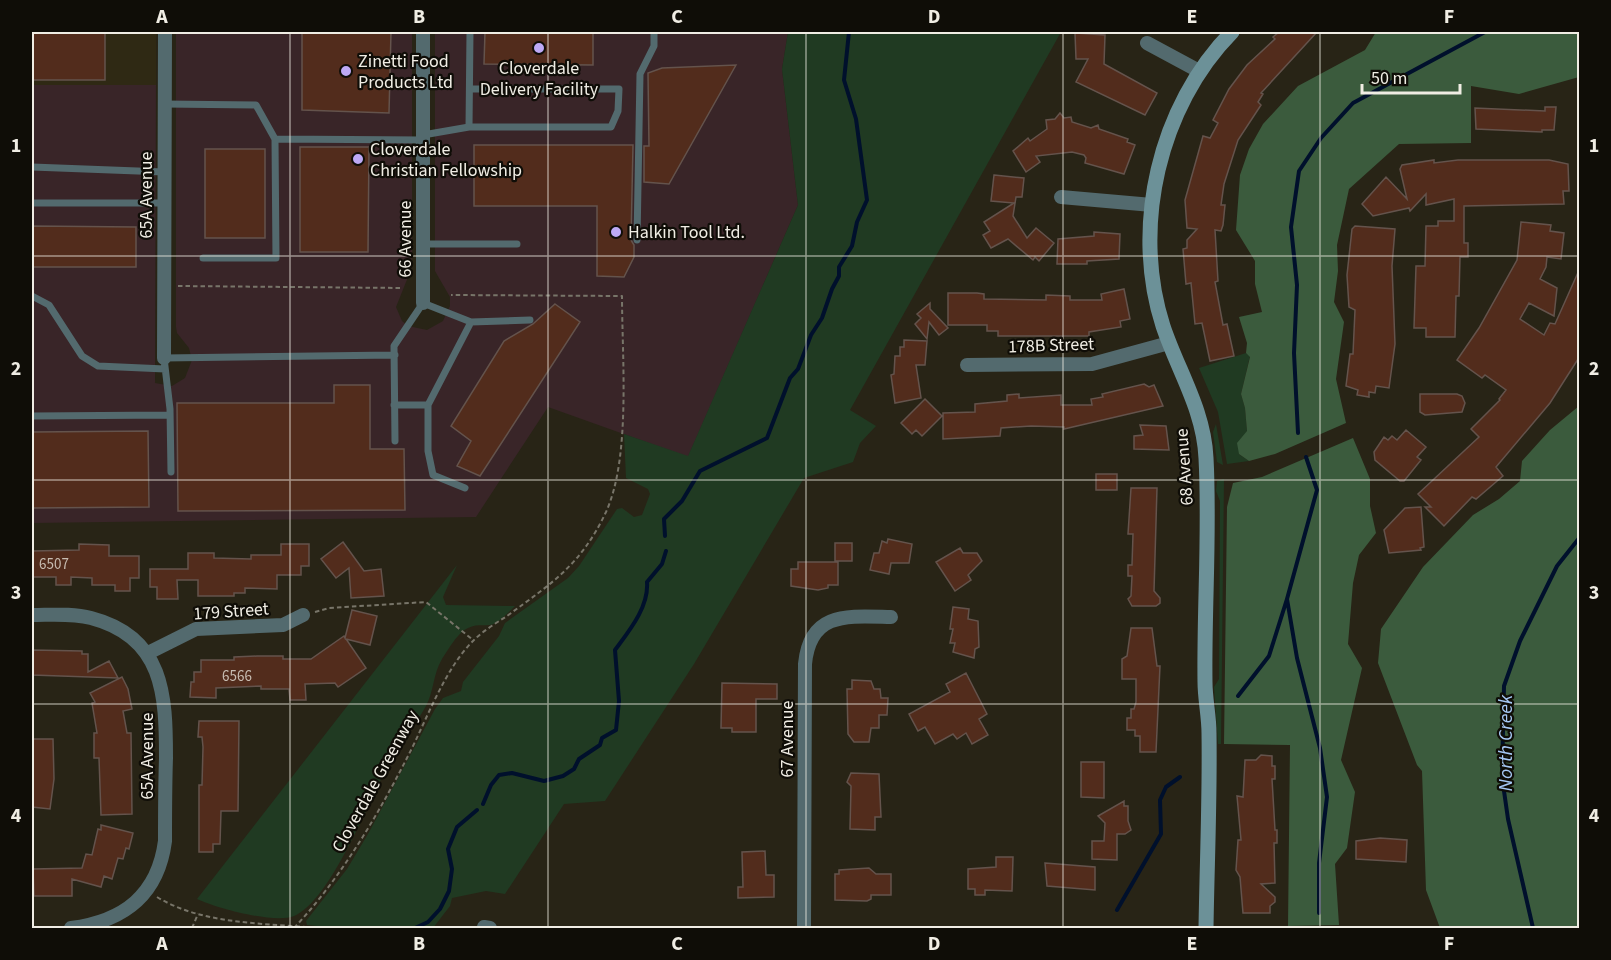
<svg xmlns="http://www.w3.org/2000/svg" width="1611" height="960" viewBox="0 0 1611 960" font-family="'Source Sans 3',sans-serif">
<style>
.built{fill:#2f2914}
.industrial{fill:#392528}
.green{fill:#203a22}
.forest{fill:#3b5b3d}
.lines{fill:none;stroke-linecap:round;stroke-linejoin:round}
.stream{stroke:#00102c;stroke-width:4}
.building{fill:#522c1c;stroke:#64534c;stroke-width:1.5}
.path{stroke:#787569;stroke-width:2;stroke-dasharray:4.5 3;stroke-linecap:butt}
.lane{stroke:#536a6e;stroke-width:7}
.street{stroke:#536a6e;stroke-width:14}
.secondary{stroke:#6c9198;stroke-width:15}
.grid{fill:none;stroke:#f0ede4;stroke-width:1.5;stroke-opacity:0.55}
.poi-dot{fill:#bda9f5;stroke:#0f0d07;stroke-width:2}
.labels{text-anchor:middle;stroke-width:4.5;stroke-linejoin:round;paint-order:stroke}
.number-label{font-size:15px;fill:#c8bdb2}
.poi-label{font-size:18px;fill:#f0ede4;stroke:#0f0d07;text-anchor:start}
.street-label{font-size:18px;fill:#f0ede4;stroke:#0f0d07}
.water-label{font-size:20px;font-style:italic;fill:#a6c8f5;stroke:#0f0d07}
.neatline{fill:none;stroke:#f0ede4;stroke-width:2}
.grid-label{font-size:20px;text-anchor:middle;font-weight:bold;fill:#f0ede4}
</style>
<rect width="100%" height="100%" fill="#282416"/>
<path class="built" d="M32,32H156V85H32Z"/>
<path class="industrial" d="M176,32H412V267L396,307L402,321L408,326L427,330L443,321L450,306V297L435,271V32H788L782,69L798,205L688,457L548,407L476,517L32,523V85H156L155,383L172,386L185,378L192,360L189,348L177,333L176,327Z"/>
<path class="green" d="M788,32H1061L850,410L876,426L860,443L853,462L804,478L694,664L605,801L564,804L505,894L486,891L452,898L450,906L433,928H336L307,925L306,921L347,869L368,834L435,709L443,698L461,691L463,682L499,636L505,623L568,578L579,566L617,509L622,508L634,517L642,515L650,494L648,489L626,478L624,434L688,456L798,205L782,69Z
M1246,353L1250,356L1241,394L1245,408L1247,431L1239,454L1249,461L1227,464L1218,412L1199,368Z
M1216,424L1223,465L1217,462L1213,432Z
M1224,479L1221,744H1218L1214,687L1219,679L1220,501L1216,491L1217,481Z
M457,565L443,597L446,605L515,606C509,612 498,624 490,625C482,626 476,624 468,628C458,632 448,650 442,659C433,674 434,691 426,706C415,726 400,743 389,763C371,797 330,902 294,916C274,924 216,908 197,899Z"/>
<path class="forest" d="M1376,32H1579V77L1519,94L1471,86V143L1399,144L1349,189L1337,245L1338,271L1334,302L1344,322L1336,379L1346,423L1275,454L1249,461L1239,454L1237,443L1247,431L1245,408L1241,394L1250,357L1246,353L1247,343L1239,317L1262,312L1255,284V261L1236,230L1240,175L1249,149L1263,124L1298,86L1365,50Z
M1579,406V928H1440L1426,890L1422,771L1417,765L1378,663L1381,629L1423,567L1473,515L1499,499L1520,481L1522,461L1550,430Z
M1353,438L1370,479V506L1376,533L1359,555L1353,583L1348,644L1362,668L1341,760L1355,792L1347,848L1335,864L1339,925L1288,926L1290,745L1224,744L1227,507L1233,483L1262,477Z"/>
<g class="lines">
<path class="stream" d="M1298,433L1294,353L1297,285L1291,227L1299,171L1321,138L1353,103L1485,32
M665,536L664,519L682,501L700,471L767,438L790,378L798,369L811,335L822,318L832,289L839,276V267L852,246L857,222L867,200L856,119L844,80L849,32
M1287,599L1297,658L1320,748L1327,797L1319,863V913
M1238,696L1269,656L1287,599L1317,490L1306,457
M483,804L491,785L499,775L512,773L544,781L563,776L574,769L579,759L600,745L602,738L616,730L619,701L615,650C629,631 649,607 647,582L662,564L666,551
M1117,910L1161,834L1160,800L1166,787L1180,777
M415,928L428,922L440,909L449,891L452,869L448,849L457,827L477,810
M1533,928L1508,819L1502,777L1504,686L1520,641L1557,566L1580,537"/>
</g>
<path class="building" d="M32,32H105V80H32Z
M302,32H391L389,113L302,110Z
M485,32H593V65L484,64Z
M1279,32H1317L1261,93L1263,94L1258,102L1261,105L1238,140L1224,184L1221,205H1225L1223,225L1221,231L1215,230L1218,281L1215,282L1223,325L1227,324L1234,356L1210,361L1202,323L1195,324L1191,283L1186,284L1183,249L1187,248V240L1197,229L1187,228L1185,200L1203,136L1210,138L1218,123L1213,120L1229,89L1247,65L1275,39L1273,37Z
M1075,33L1105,35L1104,64L1157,93L1145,115L1076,82L1088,59H1076Z
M736,65L669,184L644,182V146H649L648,73L662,68Z
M1545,107H1556L1554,130H1542V132L1476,129L1475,108L1545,111Z
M1060,113L1064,118L1071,117L1072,122L1091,128L1098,125L1099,129L1128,139L1127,142L1135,145L1124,174L1085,163L1086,158L1084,155L1072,152L1036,156L1040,162L1026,172L1013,151L1028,138L1030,141L1047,129L1046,120L1055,119Z
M474,145H633L631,240L634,245V257L624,277L597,276V206H474Z
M300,147H369L368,252H300Z
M205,149H265V238H205Z
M1434,160V163L1458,160H1549L1568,164L1569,191H1563L1564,204L1464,206V243H1468V257H1460L1459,296H1456L1455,337H1426V328H1414L1416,266H1425L1426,226H1438V221H1454V199L1426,205V194L1410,211L1409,208L1373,216L1362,204L1386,177L1407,199L1400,169L1402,165Z
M994,175L1024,178L1022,197H1016L1013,216L1027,238L1036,228L1054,243L1039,261L1035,257L1033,260L1008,239L991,248L983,235L990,231L984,222L1014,203L991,201Z
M1521,222L1551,225L1550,231L1564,233L1561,259L1547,257L1546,267L1540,279L1557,288L1554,316L1529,303L1520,319L1544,335L1550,323L1555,324L1580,268V356L1550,403L1496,467L1503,476L1476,499L1472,497L1444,526L1425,507H1431L1418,494L1479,437L1471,429L1500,400L1499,399L1506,390L1485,375L1482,378L1457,360L1479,328L1517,260Z
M32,226L136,227V267H32Z
M1355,226L1395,229L1392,266L1395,344L1389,388L1376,386L1375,393L1369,392V397L1357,395L1358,390L1346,386L1350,354H1353L1355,310L1349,307L1347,275L1352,229Z
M1094,232L1120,234L1119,259L1087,261V264H1057L1058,239L1094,236Z
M1124,289L1130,319L1120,321L1121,327L1089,332V336H998V331H987V325H948V293H977L984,294V299L1046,300V295L1070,296V300H1102L1101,294Z
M930,303V309L948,328L939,335L929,322L927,339L915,324L921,318L917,314Z
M555,304L580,322L480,476L457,466L471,441L451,426L504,341L533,324Z
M904,340L927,341L925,365H916L921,398L895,403L891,375L894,374L895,356H900V347H904Z
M1144,384L1149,387L1154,385L1163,406L1064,429V427L1031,426L1001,428L1000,436L943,439V413L975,412V404L1007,401V395L1019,394V398L1061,395V405H1092L1091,399L1103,397L1102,394Z
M334,385H370V449H404L405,510L178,511L177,403H334Z
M1420,394H1457L1462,396L1465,403L1462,412L1425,415L1420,412Z
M925,399L942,416L922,436L916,430L912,434L901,423Z
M1140,425L1166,426L1169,450L1134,449V436L1143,435Z
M1406,430L1426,447L1417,457L1421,460L1404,481H1400L1375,460L1374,452L1384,437L1388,440L1392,436L1397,440Z
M148,431L149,507L32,508V432Z
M1096,474H1117V490H1096Z
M1131,488H1157L1154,591L1160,598V603L1156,606H1132L1128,599L1131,596L1132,576H1128V565H1132L1133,534H1128Z
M1421,507L1424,547L1420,548L1421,550L1389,553L1384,530L1405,508Z
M888,539L912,544L909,563H891L889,574L870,570L874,553H879L882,541L887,543Z
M343,542L364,571L381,569L384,596L351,598L349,568L336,578L321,559Z
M835,543H852V561H835Z
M79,544L109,545V556H139V578H130V591H115V585H92V578L71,577V585H56V577H32V551L79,550Z
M281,544H309V566H301V575H277V589L245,588V593H234V596H198V580H177L178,599H157V587H150V569H188V553H214V558L251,559V555H281Z
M960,548L963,553H977L982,561L968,575L971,580L955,591L936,562Z
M798,562H838V585H828V588L818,590L791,586V569H798Z
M953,607L969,609L968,619L978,621L979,647L975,649L974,658L953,652L955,643H950L953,629H950Z
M352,610L377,616L370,645L346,639L366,668L338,687L335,683L305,684L306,700H290L289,689H261V686L216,688V698L190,697L191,682H194V672H201V660H234V657L257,656H283V659H311L344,636L345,638Z
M1131,628H1152L1157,666H1160L1156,752H1140V736H1135V730H1127V718H1131V709H1134L1136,702V679H1122V659L1127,656Z
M32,650L82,651V654H88V672L109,661L118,678L32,675Z
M966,673L987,714L979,719L988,735L972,744L966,733L957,739L953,734L935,744L925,727L918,731L909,714L950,692L946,684Z
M122,677L128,689L132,709L123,711L127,733H131L132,814L101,815L99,758H94V733H97L92,703L95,702L90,693Z
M852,680L871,681L874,689H880L881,698H888L887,715H879V728H871L869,742H854L848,734L847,689H852Z
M722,683L777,684V699H756V732H732V728H721Z
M199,721H239L238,811H221L220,844H213V852H199V785H202L203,747L202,737H198Z
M32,739H53L54,779L50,809L32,807Z
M1261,755L1272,756V766H1275V779H1272L1275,830H1277V843H1274L1275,883L1261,884L1275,897V902L1270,906V913H1243L1240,877L1236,870L1238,840H1241L1237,796L1243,797L1245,760H1256Z
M1081,762H1104V798L1081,797Z
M851,773L879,774L881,817H875V830L850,829L851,786L847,782Z
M1124,801V806H1128V821L1131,830L1125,834H1117V860L1092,859V841H1104L1105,823L1098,816Z
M101,825L133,833L129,849L126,848L123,859L118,858L112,879L104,876L101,887L72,879V896H34L33,869L82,868L86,854L92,855L98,829L101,830Z
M1380,838L1407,840L1406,862L1356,859V841Z
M765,851L766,875H774V897L738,898V887H743L742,852Z
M996,857H1013L1012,891L985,890V895H975V889H968V869L996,867Z
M1045,863L1095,867V890L1047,886Z
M869,868L876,874H891V895H871V899L867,901L835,900V874H839V870Z"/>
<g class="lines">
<path class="path" d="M178,286L403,288
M315,612L329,608L426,602L473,640
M157,897C203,925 265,923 317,928
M192,928L198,914
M294,928C341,878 378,815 409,754C427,719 445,668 474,640C483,631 496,623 507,616C552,583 581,565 606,512C631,457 622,358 622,296L451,295"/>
<path class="lane" d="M164,104L256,105L275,139L423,140
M469,127L470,32
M423,135L469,127H611L618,111L619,89H470
M32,167L164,172
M32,203H164
M637,240L640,74L654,46V32
M423,244H517
M203,258H276L275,139
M32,296L49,305L82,356L98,366L165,369
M394,405H428L471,322
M428,405V451L433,475L465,488
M32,416L170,415
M395,441L394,346L423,303L471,322L530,320
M171,472L170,409L164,358L395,355"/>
<path class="street" d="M423,32V303
M1147,43L1199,71
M1061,197L1152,205
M164,358L165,32
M967,365L1092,364L1169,343
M32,615C51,615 72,613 91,618C164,637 166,695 166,758C165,786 165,813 165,841C158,895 124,921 71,928
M148,653L196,629L283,625L303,615
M484,927L490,928
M804,928L805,664C810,611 848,616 891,617"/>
<path class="secondary" d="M1206,928C1207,863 1210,798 1209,733C1209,716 1205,699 1205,682C1204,607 1210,532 1206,458C1204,410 1178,371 1163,326C1131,227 1159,106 1232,32"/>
</g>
<path class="grid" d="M290,32V928M548,32V928M806,32V928M1063,32V928M1320,32V928M32,256H1580M32,480H1580M32,704H1580"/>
<g class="poi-dot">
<circle cx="539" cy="48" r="6"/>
<circle cx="346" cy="71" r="6"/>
<circle cx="358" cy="159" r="6"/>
<circle cx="616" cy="232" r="6"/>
</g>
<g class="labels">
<g class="number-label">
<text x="54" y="569">6507</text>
<text x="237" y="681">6566</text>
</g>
<g class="poi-label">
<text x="358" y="67">Zinetti Food<tspan x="358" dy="21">Products Ltd</tspan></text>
<text x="539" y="74" text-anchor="middle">Cloverdale<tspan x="539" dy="21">Delivery Facility</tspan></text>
<text x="370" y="155">Cloverdale<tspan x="370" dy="21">Christian Fellowship</tspan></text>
<text x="628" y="238">Halkin Tool Ltd.</text>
</g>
<g class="street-label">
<text transform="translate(146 195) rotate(-90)" y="6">65A Avenue</text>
<text transform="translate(405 239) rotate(-90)" y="6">66 Avenue</text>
<text transform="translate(1051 345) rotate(-2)" y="6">178B Street</text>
<text transform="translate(1184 467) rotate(-94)" y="6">68 Avenue</text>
<text transform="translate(231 611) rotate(-4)" y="6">179 Street</text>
<text transform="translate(787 739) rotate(-90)" y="6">67 Avenue</text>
<text transform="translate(147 756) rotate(-90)" y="6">65A Avenue</text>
<text transform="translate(375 781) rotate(-61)" y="6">Cloverdale Greenway</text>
</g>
<g class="water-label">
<text transform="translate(1505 743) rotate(-90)" y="7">North Creek</text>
</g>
</g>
<rect width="1611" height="960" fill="none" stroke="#0f0d07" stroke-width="66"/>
<path d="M1362 84v9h98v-9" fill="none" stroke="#f0ede4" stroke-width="3"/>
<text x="1371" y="84" font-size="18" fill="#f0ede4" stroke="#0f0d07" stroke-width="4.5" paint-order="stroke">50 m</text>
<rect x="33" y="33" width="1545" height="894" class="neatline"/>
<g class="grid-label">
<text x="162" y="23">A</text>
<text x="419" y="23">B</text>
<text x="677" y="23">C</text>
<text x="934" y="23">D</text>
<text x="1192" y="23">E</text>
<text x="1449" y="23">F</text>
<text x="16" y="152">1</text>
<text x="1594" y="152">1</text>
<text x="16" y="375">2</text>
<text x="1594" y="375">2</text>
<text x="16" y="599">3</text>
<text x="1594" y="599">3</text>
<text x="16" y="822">4</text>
<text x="1594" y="822">4</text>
<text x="162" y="950">A</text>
<text x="419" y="950">B</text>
<text x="677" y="950">C</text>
<text x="934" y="950">D</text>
<text x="1192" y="950">E</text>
<text x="1449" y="950">F</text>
</g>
</svg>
